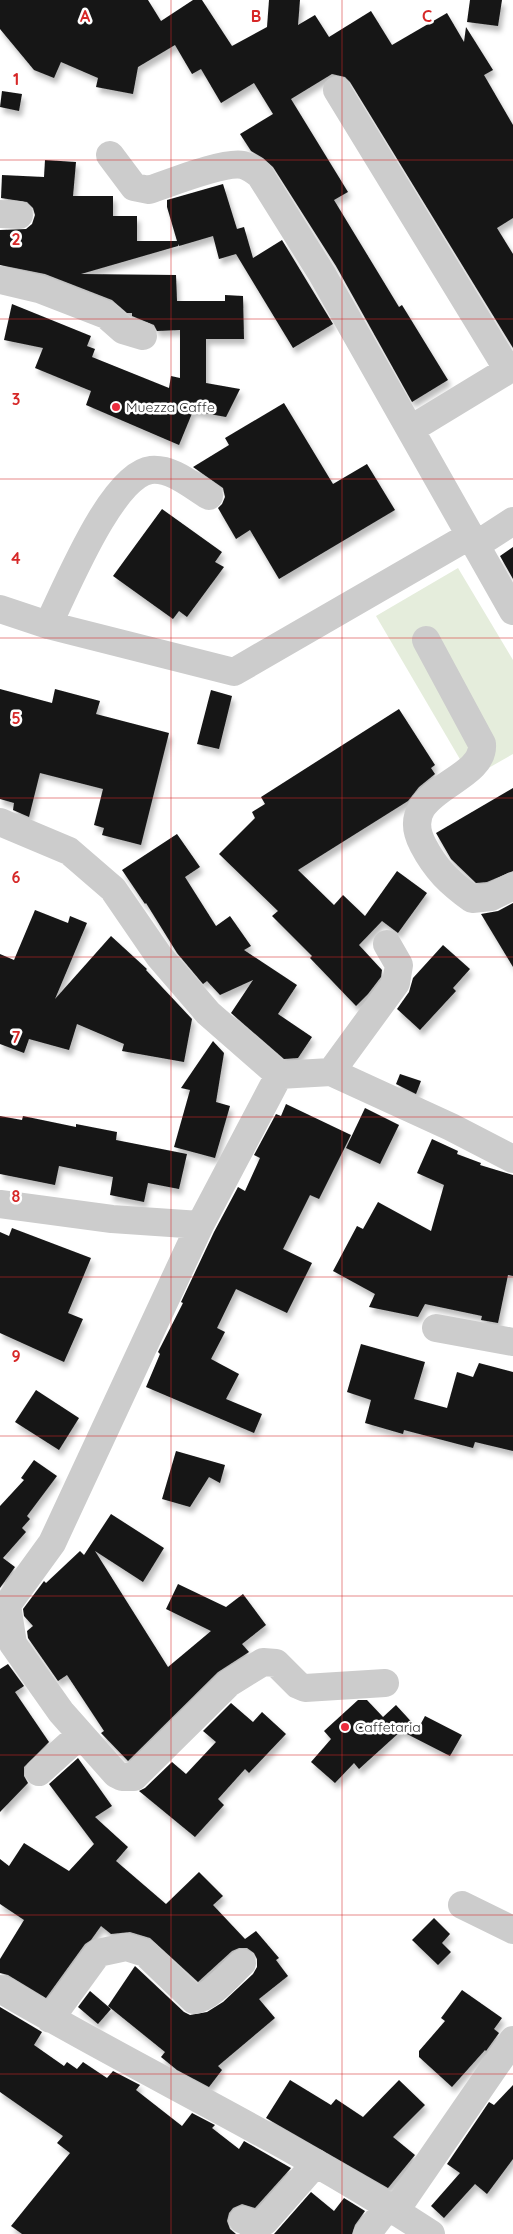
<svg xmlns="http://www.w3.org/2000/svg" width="513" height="2234" viewBox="0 0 513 2234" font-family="Quicksand,sans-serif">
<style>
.green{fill:#e5eddc}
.building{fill:#161616;filter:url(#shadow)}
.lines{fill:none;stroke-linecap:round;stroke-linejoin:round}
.minor{stroke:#ccc;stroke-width:28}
.grid{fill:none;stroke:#d62828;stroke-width:1;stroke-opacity:0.55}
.poi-dot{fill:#eb2c3d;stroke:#fff;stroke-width:2}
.labels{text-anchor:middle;stroke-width:5;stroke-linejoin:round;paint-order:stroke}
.poi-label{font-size:14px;fill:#2f2f2f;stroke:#fff;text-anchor:start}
.grid-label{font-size:16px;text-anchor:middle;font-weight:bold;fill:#d62828;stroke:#fff;stroke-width:5;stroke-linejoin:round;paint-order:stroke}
</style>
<defs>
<filter id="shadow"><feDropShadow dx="3" dy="5.5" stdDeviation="2.5" flood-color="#0004"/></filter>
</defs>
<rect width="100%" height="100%" fill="#fff"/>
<path class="green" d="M458,568L513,660V754L471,778L376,616Z"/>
<path class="building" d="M0,0H148L161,21L193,0H202L232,46L267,27L269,0H300L298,25L315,15L329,37L371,11L392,45L447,13L464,42L466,27L493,70L484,75L513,125V218L497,228L513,254V348L350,82L345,77L332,74L291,99L348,192L334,200L399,307L402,305L448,380L412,402L336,266L273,167L263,158L251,151L240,134L273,114L254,83L221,103L201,69L192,74L175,45L138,67L133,94L96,87L98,78L61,62L54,78L34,70L0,29Z
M470,0H502L498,26L467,22Z
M2,91L22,94L19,111L0,107Z
M45,160L76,162L73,196H113V216H137V241H177L167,207V200L223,184L237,229L244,227L253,258L282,240L333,324L293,348L236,254L219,259L213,236L179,246L178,244V246L81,274L176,275L177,301H225V295L243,296L244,339H206V383L240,389L226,417L193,411L179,445L86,405L91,391L35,368L43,348L4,340L12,304L91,336L87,346L95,349L92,357L169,388L171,376L180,378V330L157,331L154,325L132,316V313H127L112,300L45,274L0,265V230L26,229L32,224L35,215L33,208L27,202L1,198L2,175L44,177Z
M284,403L333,484L367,464L395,510L279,579L250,530L236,539L218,508L222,504L225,497L223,488L193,467L229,445L225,438Z
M162,509L222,552L215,562L224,567L187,617L179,611L173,619L113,576Z
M513,547V579L500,556Z
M0,689L52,703L55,689L100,701L96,714L169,733L141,845L102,835L104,828L94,825L103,789L40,773L29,817L13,810L14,803L0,799Z
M211,690L232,696L219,749L197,744Z
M399,709L435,765L431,768L435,774L419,787L408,801L298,870L334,905L343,895L365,916L397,871L427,893L398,933L382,921L359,945L382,970L381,977L368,994L356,1006L310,958L312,956L272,916L278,911L219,854L255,818L252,812L265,804L261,797Z
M513,788V871L487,882L476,883L451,859L436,833Z
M177,834L200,867L185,877L216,926L230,916L251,946L244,950L297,985L278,1014L312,1037L298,1058L284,1059L231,1013L253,980L220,995L207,981L203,984L177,953L146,903L145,904L122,870Z
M513,903V967L481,914L498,911Z
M35,910L68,923L70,916L87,923L55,999L111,936L147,969L146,970L192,1019L184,1062L122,1051L124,1044L77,1024L69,1050L29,1039L24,1053L0,1044V954L14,960Z
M443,945L470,969L453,988L456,991L420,1030L397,1009L409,992L413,978Z
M213,1041L224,1053L216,1102L230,1106L215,1158L174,1147L190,1090L181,1088Z
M400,1074L421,1081L416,1094L396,1084Z
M286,1104L351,1135L319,1199L310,1195L283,1249L312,1263L287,1313L236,1289L217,1328L225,1332L211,1359L239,1374L226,1399L262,1414L254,1433L146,1387L160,1354L158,1352L183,1303L181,1302L214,1232L238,1187L245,1191L260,1158L254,1155L276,1114L281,1116Z
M365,1108L399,1125L380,1164L346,1148Z
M0,1116L22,1120L23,1116L76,1127V1124L117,1132L116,1140L187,1154L179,1189L148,1183L144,1202L110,1195L113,1177L59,1166L55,1185L0,1174Z
M432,1139L458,1151L457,1154L481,1163L480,1165L513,1175V1276L508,1275L498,1323L481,1320L482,1316L425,1304L418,1317L369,1307L375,1294L333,1271L357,1226L363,1229L378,1202L431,1231L444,1185L417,1173Z
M12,1228L91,1258L68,1313L83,1319L64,1362L0,1333V1232L9,1236Z
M361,1344L425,1362L414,1399L447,1408L457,1372L473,1377L479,1363L513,1372V1451L475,1442L473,1448L404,1430L403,1434L365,1423L371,1400L347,1392Z
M36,1390L79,1418L59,1450L15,1422Z
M176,1451L225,1465L220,1483L209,1477L190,1507L162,1499Z
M34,1460L57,1476L27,1516L30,1519L22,1528L26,1532L3,1558L15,1567L0,1588V1506L24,1480L21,1478Z
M111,1514L164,1548L143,1582L95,1551L168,1667L211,1631L166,1609L178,1584L226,1607L243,1594L266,1625L242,1644L249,1652L218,1672L128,1761L101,1733L104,1731L67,1675L58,1681L28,1638L27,1631L33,1626L24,1616L23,1609L44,1581L46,1583L80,1551L84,1555Z
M8,1664L24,1686L15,1692L49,1742L24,1767V1776L28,1783L0,1812V1669Z
M358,1700H367L383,1717L396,1705L418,1729L425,1716L462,1735L450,1756L401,1731L359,1769L354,1763L335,1783L311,1762L331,1739L324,1731Z
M231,1703L253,1722L262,1712L286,1734L249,1773L245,1769L218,1799L224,1805L195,1837L139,1791L145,1788L172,1762L186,1774L216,1742L203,1731Z
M78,1758L112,1806L95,1817L128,1847L116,1861L166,1904L199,1872L223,1896L213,1905L245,1939L256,1931L279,1958L276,1960L288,1976L259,1999L275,2018L218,2066L222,2070L209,2087L177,2070L161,2057L165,2052L108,2006L135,1966L184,2012L190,2015L207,2012L223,2002L253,1974L257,1967V1959L254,1953L247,1948H239L232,1951L198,1982L150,1938L130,1932L111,1934L101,1926L91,1940L85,1944L46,1998L8,1975L0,1973V1959L24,1920L0,1904V1859L9,1866L24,1843L69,1871L94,1844L49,1784Z
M434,1918L450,1934L442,1943L451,1952L438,1965L412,1940Z
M462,1990L502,2018L494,2029L499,2033L486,2051L485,2050L452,2087L419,2057V2051L445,2021L441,2018Z
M90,1991L111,2009L98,2024L78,2007Z
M0,2007L42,2032L34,2045L64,2066L67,2062L77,2069L83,2062L107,2078L113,2071L140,2085L136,2090L182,2126L192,2113L215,2125L212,2128L239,2149L244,2141L291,2168L255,2208L242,2204L233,2208L229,2213L227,2221L230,2229L236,2234H22L11,2226L70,2153L57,2143L63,2136L0,2092Z
M290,2080L331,2105L336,2099L363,2117L399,2080L425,2105L393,2137L415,2155L388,2188L266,2118Z
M513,2085V2159L487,2194L475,2184L444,2218L431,2206L460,2173L447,2164L489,2102L494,2105Z
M311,2192L334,2211L344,2198L365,2211L355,2225L352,2234H274Z"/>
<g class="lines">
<path class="minor" d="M337,90L508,370
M110,155L134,187L149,190C170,183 224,161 243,165C250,167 255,171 260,175L322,274L513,611
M0,214L19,215
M0,280L39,289L106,315L123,330L143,336
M411,429L513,367
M476,545L513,521
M0,609L48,625L234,672L471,535
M48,625C65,591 112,474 151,470C173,468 192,486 209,496
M426,640L482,744C485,784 393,789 423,845C436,870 450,883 472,899L491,897L513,886
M0,822L69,851L113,889L159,956L208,1013L279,1075L331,1072L451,1127L513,1159
M331,1072L396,983L399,965L387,944
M279,1075L200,1225L52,1543L7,1605L13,1644L61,1712L116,1774L122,1777H134L229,1683L263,1662L276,1663L298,1685L305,1688L385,1683
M0,1204L112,1219L200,1225
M436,1328L513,1342
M39,1772L80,1735
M462,1905L513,1930
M0,1989C142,2073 294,2143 431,2234
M50,2019L98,1953L126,1947L145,1953L194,2000C209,1999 231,1973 242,1963
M396,2210L513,2040
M243,2220C250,2223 257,2227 265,2221L316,2163
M367,2234L389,2205"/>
</g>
<path class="grid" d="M171,0V2234M342,0V2234M0,160H513M0,319H513M0,479H513M0,638H513M0,798H513M0,957H513M0,1117H513M0,1277H513M0,1436H513M0,1596H513M0,1755H513M0,1915H513M0,2074H513"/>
<g class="poi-dot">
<circle cx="116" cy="407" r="5"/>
<circle cx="345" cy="1727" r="5"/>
</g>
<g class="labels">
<g class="poi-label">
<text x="126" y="412">Muezza Caffe</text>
<text x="355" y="1732">Caffetaria</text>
</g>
</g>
<g class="grid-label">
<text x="85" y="22">A</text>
<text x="256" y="22">B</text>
<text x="427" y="22">C</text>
<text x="16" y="85">1</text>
<text x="16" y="245">2</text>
<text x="16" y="405">3</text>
<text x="16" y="564">4</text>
<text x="16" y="724">5</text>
<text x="16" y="883">6</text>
<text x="16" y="1043">7</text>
<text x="16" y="1202">8</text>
<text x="16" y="1362">9</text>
</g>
</svg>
